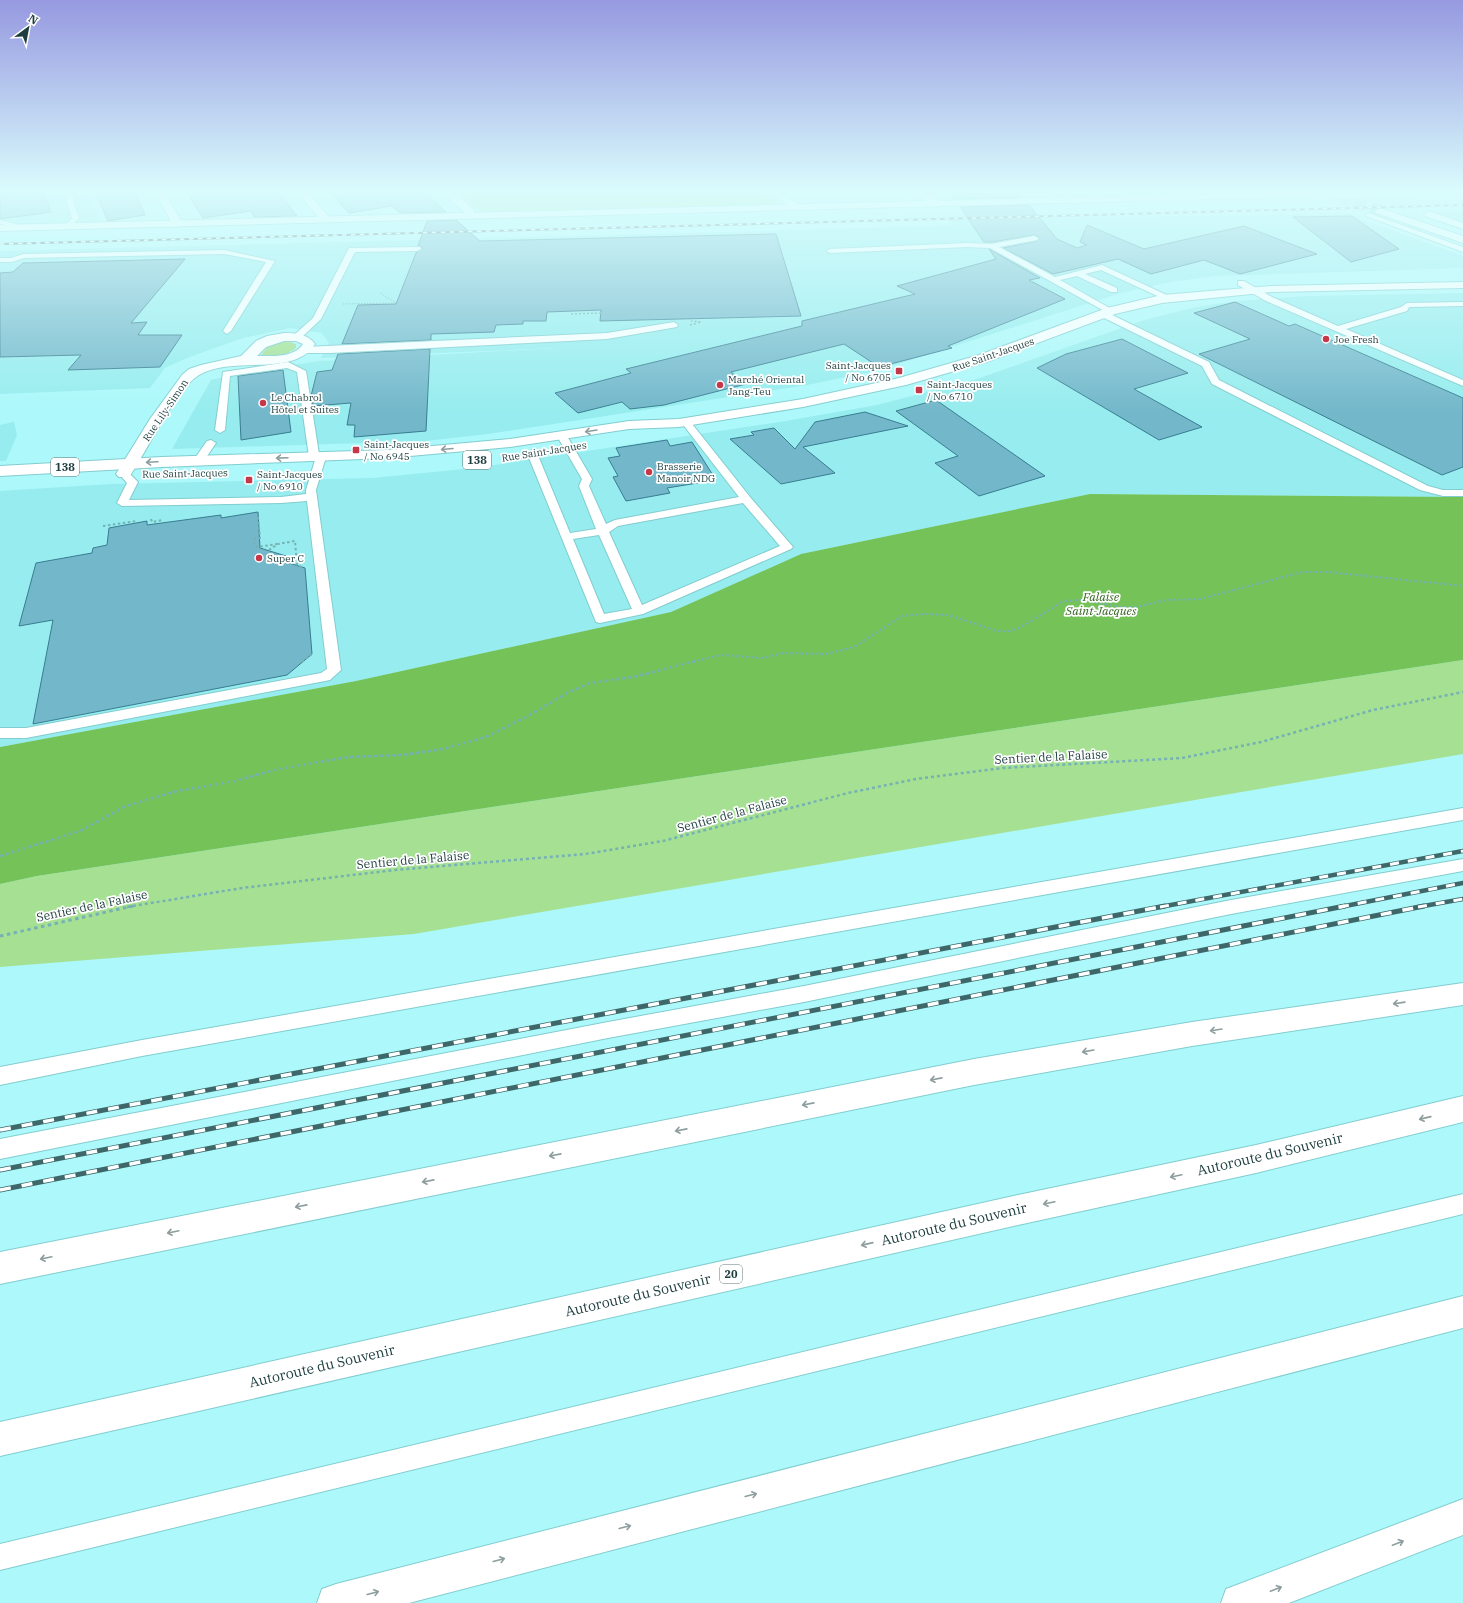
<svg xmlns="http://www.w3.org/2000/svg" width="1463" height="1603" viewBox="0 0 1463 1603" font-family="'IBM Plex Serif',serif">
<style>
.built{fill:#96ecee}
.green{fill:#a6e193}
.forest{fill:#75c259}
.building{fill:#72b7ca;stroke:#387d90}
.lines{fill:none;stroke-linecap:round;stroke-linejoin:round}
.primary-tunnel{stroke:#8fd2d4;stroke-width:11;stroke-dasharray:11 5.5;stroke-linecap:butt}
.lane-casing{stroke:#82cdcf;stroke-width:2}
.street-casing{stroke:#82cdcf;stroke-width:2}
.secondary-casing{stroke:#82cdcf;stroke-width:2}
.primary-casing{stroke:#82cdcf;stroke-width:2}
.highway-casing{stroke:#82cdcf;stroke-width:2}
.path-far4{stroke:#76b1b3;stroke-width:1;stroke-dasharray:1.5 1.5;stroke-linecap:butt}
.path-far3{stroke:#76b1b3;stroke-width:1.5;stroke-dasharray:2 2;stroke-linecap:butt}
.path-far2{stroke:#76b1b3;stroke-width:2;stroke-dasharray:2.5 2.5;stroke-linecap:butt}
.path-far1{stroke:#76b1b3;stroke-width:2.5;stroke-dasharray:3 3;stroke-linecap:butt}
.path{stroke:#76b1b3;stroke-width:3;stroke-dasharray:3.5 3.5;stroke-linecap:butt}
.lane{fill:#fff;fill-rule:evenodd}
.street{fill:#fff;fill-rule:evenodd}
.secondary{fill:#fff;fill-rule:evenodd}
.primary{fill:#fff;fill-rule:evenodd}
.highway{fill:#fff;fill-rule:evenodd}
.rail-far2-casing{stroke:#3d6769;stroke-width:2}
.rail-far1-casing{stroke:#3d6769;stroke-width:4.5}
.rail-casing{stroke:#3d6769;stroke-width:5}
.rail-far2{stroke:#fff;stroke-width:1.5;stroke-dasharray:4.5;stroke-linecap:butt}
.rail-far1{stroke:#fff;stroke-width:3;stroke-dasharray:9;stroke-linecap:butt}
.rail{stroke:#fff;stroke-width:3.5;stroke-dasharray:11;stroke-linecap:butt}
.secondary-bridge-casing{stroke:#82cdcf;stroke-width:12;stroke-linecap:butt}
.secondary-bridge{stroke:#fff;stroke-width:11}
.oneway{stroke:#8e9e9e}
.poi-dot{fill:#c7374a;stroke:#fff;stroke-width:1.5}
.labels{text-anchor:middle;stroke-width:3.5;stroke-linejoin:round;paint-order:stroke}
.far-poi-label{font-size:10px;fill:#1c3c3d;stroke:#fff;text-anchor:start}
.far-street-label{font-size:10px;fill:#1c3c3d;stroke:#fff}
.shield{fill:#fff;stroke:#607677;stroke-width:1}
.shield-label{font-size:11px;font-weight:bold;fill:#1c3c3d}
.park-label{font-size:12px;font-style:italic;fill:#346520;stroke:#fff}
.street-label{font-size:12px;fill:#1c3c3d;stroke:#fff}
.near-street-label{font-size:14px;fill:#1c3c3d;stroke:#fff}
</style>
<rect width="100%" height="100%" fill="#acf8fa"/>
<path class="built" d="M0,189H87L101,222L0,225Z
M1463,211V222L1432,212Z
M1348,214L1463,256V268L1216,276L1170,282L1121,293L876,371L807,385L488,434L425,441L172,449L211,380L237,374L319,361L557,348L321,358L329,343L322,333L290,328L243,338L187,358L165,368L150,388L0,394V251L798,230L951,225L948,219Z
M1463,293V497L1090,494L801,554L671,612L356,681L0,747V491L112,484L373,478L475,468L786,421L877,405L974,380L1144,320L1196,307L1237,301L1307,296Z
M14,422L17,435L6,461H0V425Z"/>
<path class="green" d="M453,189H758L780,202L770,205L487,212L476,208Z
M279,342H290L296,344V348C289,354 270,359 261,355L269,345Z
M1463,660V754L414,934L0,967V884L37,876Z"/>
<path class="forest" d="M1090,494L1463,497V660L37,876L0,884V747L356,681L671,612L801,554Z"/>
<path class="building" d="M0,189H42L51,212L0,219Z
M94,189H130L132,193L135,192L145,215L108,221Z
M185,189H276L297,216L254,217L251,211L203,218Z
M327,189H422L446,212L400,213L392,206L349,213Z
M948,189H1015L1022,197L954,199Z
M1029,205L1057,239L1077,248L1087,245L1080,242L1087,225L1144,249L1244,226L1317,254L1240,274L1204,260L1151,274L1118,259L1053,274L1003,248L1037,241L1039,237L1034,235L992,242H984L960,207Z
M1352,216L1399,249L1351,262L1293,217Z
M456,220L480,241L776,234L801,316L600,321L601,310L547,312L546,321H523V324L496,325L494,332L431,334V340L342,344L358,305L396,304L416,253L422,249L421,246H418L427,221Z
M989,249L1040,278L1029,280L1065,299L948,346L952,348L879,367L844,344L731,372L746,384L664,405L630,409L622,402L578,413L555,393L631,373L626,369L802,326V321L915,294L897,286L996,259Z
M185,259L131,323L147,322L138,335H182L160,367L68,370L81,355L0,357V273L13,272L23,263Z
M1235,302L1289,326L1295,324L1463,398V467L1442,475L1199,354L1250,339L1194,313Z
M1122,339L1188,373L1134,389L1202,427L1159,440L1037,368L1066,354Z
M430,349L426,431L354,437L355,425H347L351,403L313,406L311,396L317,372L332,370L338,354Z
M283,370L291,432L241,440L238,376Z
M936,400L1045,476L979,496L935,463L958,456L896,411Z
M865,412L908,426L803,447L835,473L781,484L730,439L754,435L751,432L774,428L795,449L815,422Z
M667,440L670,446L692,442L716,480L667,488L670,493L626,501L613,477L618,476L608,458L620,456L616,448Z
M258,512L260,548L286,556V562L305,568L312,654L287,675L33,724L53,620L19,626L36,563L92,553L93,548L107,545L109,528L147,521V525L221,515V518Z"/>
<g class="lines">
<path class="primary-tunnel" d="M1324,191L1380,211"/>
<g class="lane-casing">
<path id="lane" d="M71,193L75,198L73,201L79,218L69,228L65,226L72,218L66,200L68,197L69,194Z
M1368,213L1463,247V252L1366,216L1365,215Z
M0,220L16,224L17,228L10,230V226L0,224Z
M1034,236L1038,238L1037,240L999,247L1055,277L1102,265L1171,297L1164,299L1101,270L1085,274L1117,288V292H1111L1077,276L1060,280L1115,311L1114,313H1108L990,248L967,247L830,253L826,251L830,249L967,243L992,244Z
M420,247L421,249L417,251L355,252L321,319L300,339H294V335L313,318L349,248Z
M224,250L275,261L231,331L227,334L223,331L266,262L224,254L24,258L12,262H0V258H11L23,254Z
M1238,281H1244L1272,297L1338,326L1401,307L1407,303L1463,302V306L1409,307L1407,311L1346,329L1463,380V386L1266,301L1238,285Z
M1100,312H1106L1209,362L1219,380L1428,486L1443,490H1463V496H1443L1420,490L1212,384L1202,366L1100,316Z
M674,322L678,325L677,327L607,339L330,353H305L301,350L305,347L607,333Z
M288,362L306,371L319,454L325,455L326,457L316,490L341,670L330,680L325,681L26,738H0V728H26L321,673L327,669L307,501L281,503L122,506L117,503L127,483L119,474L124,471L128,472L138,482L129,500L281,497L306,494V490L315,460L309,457L297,372L287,368L230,376L225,430L220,433L215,430L223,372Z
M686,419L689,420L750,497L793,547L791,549L643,614L600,623L596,622L527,453L532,450L537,453L570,533L596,529L579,486L582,479L557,436L562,433L567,436L592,479L589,486L606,524L615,520L739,497L681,422ZM743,503L780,546L642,605L609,532L618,526ZM599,535L632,609L604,614L573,539Z
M211,440L216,443L203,462H195L194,460L195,458L207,441Z
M1463,808V820L142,1056L0,1085V1067L142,1040Z
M1463,859V871L1231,914L804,1002L608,1038L0,1159V1139L608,1022L804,986L1231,900Z
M1463,1194V1214L0,1570V1544Z"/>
</g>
<g class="street-casing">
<path id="street" d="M153,189H163L181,221L179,226L175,227L170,224L171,221Z
M295,189H305L328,216V222H320L318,217Z
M439,189H450L473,209L475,216L474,218H466L464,212Z
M763,189H775L803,207L798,210L794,209Z
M907,189C921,189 934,193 943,204L938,207L934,206Z
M1048,189H1061L1081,201L1076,204L1073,203Z
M1429,211L1463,223V229L1425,216L1424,214Z
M284,333C295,333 308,334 315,344C294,378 232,355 199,375C175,389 147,452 129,477H119L116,474L150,419L182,375L189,369L201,365L241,356L256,341L267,336ZM284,341H296L303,344C294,358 271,356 257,356L266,347Z"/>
</g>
<g class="secondary-casing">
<path id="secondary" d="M1365,189H1463V193L1362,194L1360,192Z
M1318,191L1323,194L1321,196L0,231V225Z"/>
</g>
<g class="primary-casing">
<path id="primary" d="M1292,189H1305L1312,194L1307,197Z
M1380,208L1463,236V243L1376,213L1375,211Z
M1463,282V288L1271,292L1162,303L1115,314L989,361L906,385L803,407L679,427L629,429L510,447L388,458L162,467L0,476V466L162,457L388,450L510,439L629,421L679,419L803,399L899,378L979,355L1107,308L1162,295L1271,286Z"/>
</g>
<g class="highway-casing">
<path id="highway" d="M1463,983V1005L1192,1046L974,1085L0,1284V1252L974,1059L1192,1022Z
M1463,1096V1122L1256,1173L1018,1225L0,1456V1422L1018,1195L1256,1145Z
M1463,1296V1328L409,1603H317L322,1589L336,1584Z
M1463,1499V1535L1289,1603H1221L1226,1589Z"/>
</g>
<path class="path-far4" d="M678,192L701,189
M380,293L396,303
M343,304L397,303"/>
<path class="path-far3" d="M571,314L601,313
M690,325L701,322L691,321"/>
<path class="path-far2" d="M258,517L260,538L254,539V545L258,547L277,544
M151,519L152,522L163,520
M103,526L137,521
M269,550L278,544L295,541L297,565L302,567
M302,662L312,654
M692,662L721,655L763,658L783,653L826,654L854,647L902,616L925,614L948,615L997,631H1011L1021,627L1064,601L1081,600L1121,607H1136L1166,600L1200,599L1302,572H1329L1463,586"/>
<path class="path-far1" d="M0,856L80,831L126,806L177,791L235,781L274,770L348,757L402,755L443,749L486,737L528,716L567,693L590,683L633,677L696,661
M127,907L242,888L395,870L585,854L663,841L848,793L916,779L1003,768L1182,758L1261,742L1373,710L1463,692"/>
<path class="path" d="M0,936L133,906"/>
<use href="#lane" class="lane"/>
<use href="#street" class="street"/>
<use href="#secondary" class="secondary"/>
<use href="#primary" class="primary"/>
<use href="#highway" class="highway"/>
<g class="rail-far2-casing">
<path id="rail-far2" d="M0,244L1463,205"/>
</g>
<g class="rail-far1-casing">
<path id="rail-far1" d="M1160,907L1463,851
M1340,907L1463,883
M1418,907L1463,899"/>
</g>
<g class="rail-casing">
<path id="rail" d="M0,1130L1165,906
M0,1170L1345,906
M0,1190L1424,906"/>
</g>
<use href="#rail-far2" class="rail-far2"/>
<use href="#rail-far1" class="rail-far1"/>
<use href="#rail" class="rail"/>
<g class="secondary-bridge-casing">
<path id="secondary-bridge" d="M1318,194L1365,192"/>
</g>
<use href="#secondary-bridge" class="secondary-bridge"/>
</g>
<defs><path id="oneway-shaft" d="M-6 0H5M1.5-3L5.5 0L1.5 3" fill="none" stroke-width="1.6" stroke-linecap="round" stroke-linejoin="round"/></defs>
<g class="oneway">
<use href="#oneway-shaft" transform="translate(591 431) rotate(171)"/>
<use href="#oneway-shaft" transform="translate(447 449) rotate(175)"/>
<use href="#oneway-shaft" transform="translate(282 458) rotate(178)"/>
<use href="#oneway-shaft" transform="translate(152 462) rotate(177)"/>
<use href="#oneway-shaft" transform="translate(1399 1003) rotate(172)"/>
<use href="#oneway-shaft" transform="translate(1216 1030) rotate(171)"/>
<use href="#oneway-shaft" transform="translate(1088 1051) rotate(170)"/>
<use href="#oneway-shaft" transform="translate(936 1079) rotate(169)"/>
<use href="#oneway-shaft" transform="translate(808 1104) rotate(169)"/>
<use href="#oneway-shaft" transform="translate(1425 1118) rotate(167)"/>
<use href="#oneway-shaft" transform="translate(681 1130) rotate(169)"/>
<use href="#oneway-shaft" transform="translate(555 1155) rotate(169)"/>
<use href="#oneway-shaft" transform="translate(1176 1176) rotate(168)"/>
<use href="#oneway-shaft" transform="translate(428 1181) rotate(169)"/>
<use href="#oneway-shaft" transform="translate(1049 1203) rotate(168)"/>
<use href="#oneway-shaft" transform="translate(301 1206) rotate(169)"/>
<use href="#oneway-shaft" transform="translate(173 1232) rotate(168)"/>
<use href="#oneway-shaft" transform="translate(867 1244) rotate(167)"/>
<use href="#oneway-shaft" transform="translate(46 1258) rotate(168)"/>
<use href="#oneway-shaft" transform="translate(751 1495) rotate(-14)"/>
<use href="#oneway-shaft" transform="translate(625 1527) rotate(-14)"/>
<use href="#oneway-shaft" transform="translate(1398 1543) rotate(-21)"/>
<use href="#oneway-shaft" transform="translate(499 1560) rotate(-15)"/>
<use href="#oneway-shaft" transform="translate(1276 1589) rotate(-21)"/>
<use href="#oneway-shaft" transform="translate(373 1593) rotate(-15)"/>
</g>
<linearGradient id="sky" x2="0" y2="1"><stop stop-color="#9699e0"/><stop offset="0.46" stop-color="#dafcfd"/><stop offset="1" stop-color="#dafcfd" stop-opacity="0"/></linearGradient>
<rect width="1463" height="414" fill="url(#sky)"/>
<g class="poi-dot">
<circle cx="1326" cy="339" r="4"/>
<rect x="895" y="367" width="8" height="8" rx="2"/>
<circle cx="720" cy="385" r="4"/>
<rect x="915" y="386" width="8" height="8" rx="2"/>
<circle cx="263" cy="403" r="4"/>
<rect x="352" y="446" width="8" height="8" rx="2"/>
<circle cx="649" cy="472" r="4"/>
<rect x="245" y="476" width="8" height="8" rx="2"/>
<circle cx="259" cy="558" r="4"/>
</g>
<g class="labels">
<g class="far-poi-label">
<text x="1334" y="343">Joe Fresh</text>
<text x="891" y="369" text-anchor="end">Saint-Jacques<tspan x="891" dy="12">/ No 6705</tspan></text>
<text x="728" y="383">Marché Oriental<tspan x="728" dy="12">Jang-Teu</tspan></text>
<text x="927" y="388">Saint-Jacques<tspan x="927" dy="12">/ No 6710</tspan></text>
<text x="271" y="401">Le Chabrol<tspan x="271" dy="12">Hôtel et Suites</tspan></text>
<text x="364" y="448">Saint-Jacques<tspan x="364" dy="12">/ No 6945</tspan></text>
<text x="657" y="470">Brasserie<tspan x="657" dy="12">Manoir NDG</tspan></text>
<text x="257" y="478">Saint-Jacques<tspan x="257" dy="12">/ No 6910</tspan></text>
<text x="267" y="562">Super C</text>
</g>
<g class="far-street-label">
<text transform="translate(993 354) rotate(-19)" y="4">Rue Saint-Jacques</text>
<text transform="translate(165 410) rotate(-56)" y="4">Rue Lily-Simon</text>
<text transform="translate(544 451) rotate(-9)" y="4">Rue Saint-Jacques</text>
<text transform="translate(185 473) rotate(-1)" y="4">Rue Saint-Jacques</text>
</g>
<g class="shield">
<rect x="463" y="451" width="28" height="18" rx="3"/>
<rect x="51" y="458" width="28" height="18" rx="3"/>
<rect x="720" y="1265" width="22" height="18" rx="3"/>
</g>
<g class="shield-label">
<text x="477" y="464">138</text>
<text x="65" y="471">138</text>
<text x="731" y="1278">20</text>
</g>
<g class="park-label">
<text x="1101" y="601">Falaise<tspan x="1101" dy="14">Saint-Jacques</tspan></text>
</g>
<g class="street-label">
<text transform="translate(1051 757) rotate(-3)" y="4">Sentier de la Falaise</text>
<text transform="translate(732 814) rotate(-15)" y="4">Sentier de la Falaise</text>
<text transform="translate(413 860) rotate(-5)" y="4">Sentier de la Falaise</text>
<text transform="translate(92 906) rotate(-12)" y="4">Sentier de la Falaise</text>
</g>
<g class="near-street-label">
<text transform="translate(1270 1154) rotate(-13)" y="5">Autoroute du Souvenir</text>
<text transform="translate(954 1224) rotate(-13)" y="5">Autoroute du Souvenir</text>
<text transform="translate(638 1295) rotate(-13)" y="5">Autoroute du Souvenir</text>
<text transform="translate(322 1366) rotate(-13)" y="5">Autoroute du Souvenir</text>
</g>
</g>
<g transform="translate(28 28) rotate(32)" stroke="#ffffff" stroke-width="3" paint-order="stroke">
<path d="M0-3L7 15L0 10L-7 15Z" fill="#1c3c3d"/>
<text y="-6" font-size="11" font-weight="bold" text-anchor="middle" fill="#1c3c3d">N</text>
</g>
</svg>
